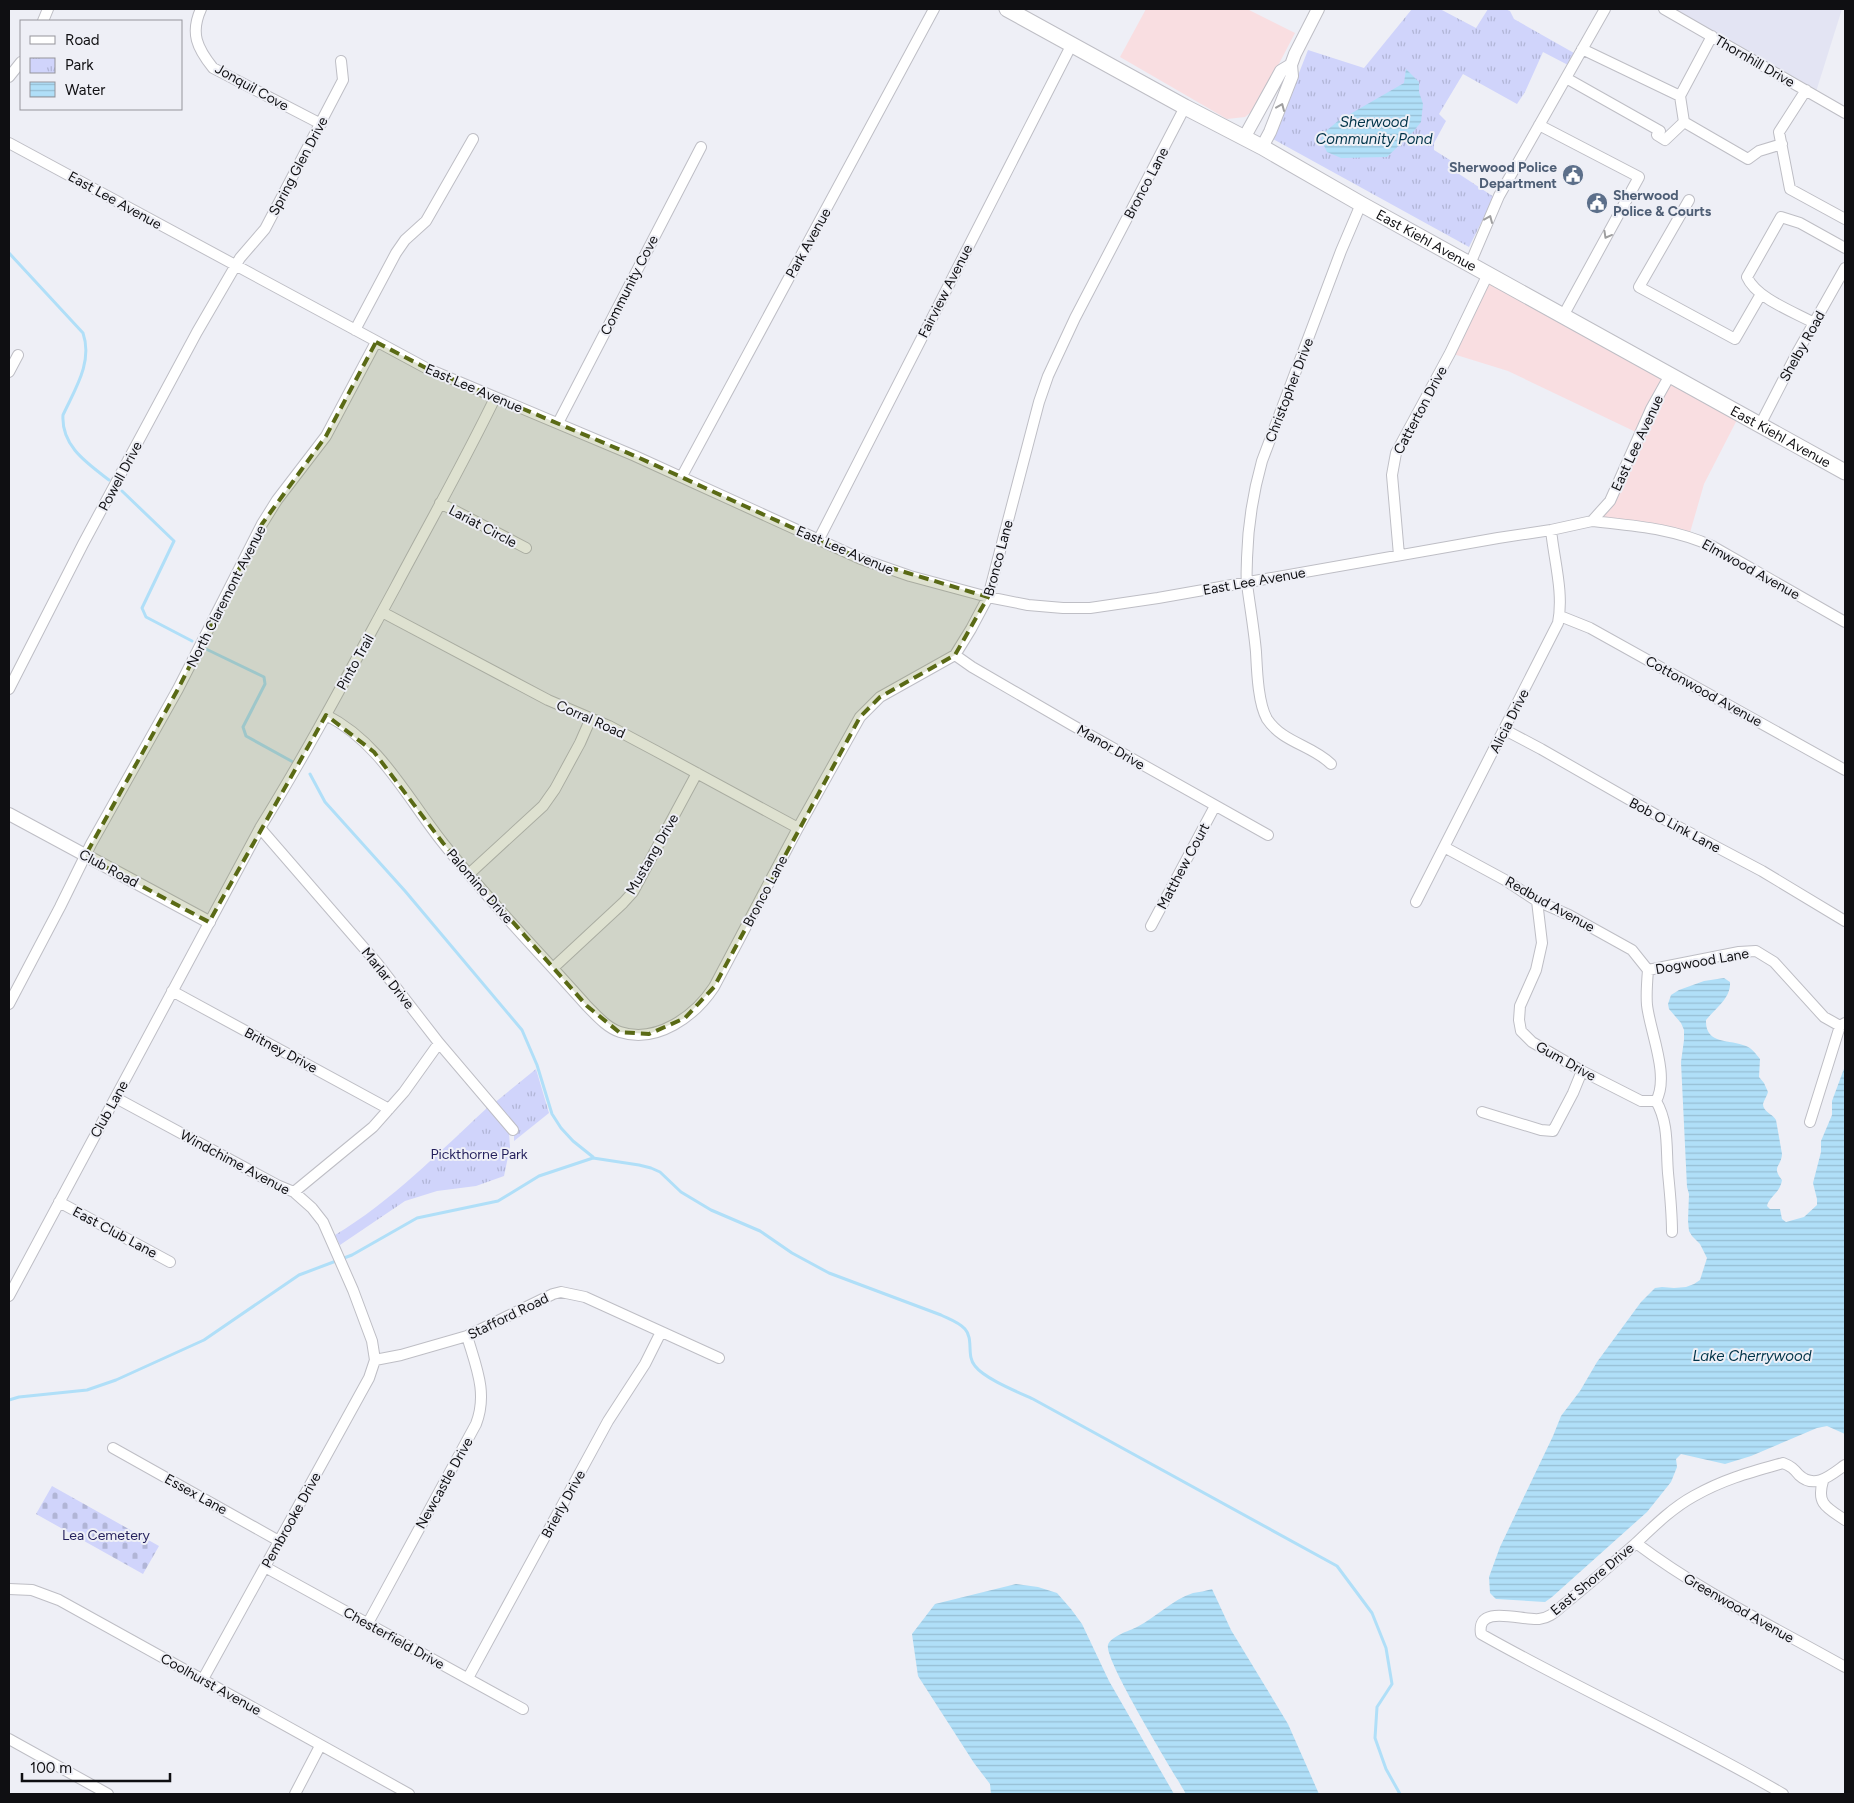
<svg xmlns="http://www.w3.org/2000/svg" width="1854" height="1803" viewBox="0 0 1854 1803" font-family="Figtree,sans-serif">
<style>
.commercial{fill:#f9dee1}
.built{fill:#e3e4f3}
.cemetery{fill:url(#cemetery-stones)}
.park{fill:url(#park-tufts)}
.water{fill:url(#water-rules)}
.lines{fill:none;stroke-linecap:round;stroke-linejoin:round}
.stream{stroke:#b0dff8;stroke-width:3}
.minor-casing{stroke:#bebec5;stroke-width:12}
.tertiary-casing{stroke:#bebec5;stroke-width:14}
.primary-casing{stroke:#bebec5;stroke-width:17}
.minor{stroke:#fff;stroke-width:10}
.tertiary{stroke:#fff;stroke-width:12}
.primary{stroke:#fff;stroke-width:15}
.oneway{stroke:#9f9fa0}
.marked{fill:#5a6a15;fill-opacity:0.2;stroke:#5a6a15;stroke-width:4;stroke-dasharray:10 6;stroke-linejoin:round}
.labels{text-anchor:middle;stroke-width:4;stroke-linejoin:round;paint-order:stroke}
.street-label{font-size:14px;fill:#0f0f12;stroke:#eeeff6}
.service-label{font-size:14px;font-weight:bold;fill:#4e5e75;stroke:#eeeff6;text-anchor:end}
.park-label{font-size:14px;fill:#231f5b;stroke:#eeeff6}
.water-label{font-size:15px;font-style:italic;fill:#003449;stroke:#eeeff6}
</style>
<defs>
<pattern id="cemetery-stones" width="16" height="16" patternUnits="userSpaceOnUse" patternTransform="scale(1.25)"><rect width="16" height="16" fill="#d0d4fb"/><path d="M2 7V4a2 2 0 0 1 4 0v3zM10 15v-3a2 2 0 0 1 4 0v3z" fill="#b1b5d6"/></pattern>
<pattern id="park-tufts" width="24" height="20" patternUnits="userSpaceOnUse" patternTransform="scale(1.25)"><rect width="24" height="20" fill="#d0d4fb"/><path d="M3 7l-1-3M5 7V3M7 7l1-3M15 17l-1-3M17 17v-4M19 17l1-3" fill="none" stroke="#b1b5d6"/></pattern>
<pattern id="water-rules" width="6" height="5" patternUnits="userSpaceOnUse" patternTransform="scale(1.25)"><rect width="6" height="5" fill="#b0dff8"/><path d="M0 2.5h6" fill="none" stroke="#96bed4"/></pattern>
</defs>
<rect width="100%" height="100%" fill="#eeeff6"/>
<path class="commercial" d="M1146,9H1247L1295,33L1256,108L1245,117L1227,119L1120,57Z
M1488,274L1740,414L1704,484L1689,536L1592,521L1602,512L1640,434L1508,371L1450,353Z"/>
<path class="built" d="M1665,9H1842L1815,95Z"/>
<path class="cemetery" d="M52,1486L159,1546L143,1574L36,1514Z"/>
<path class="park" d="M1412,9H1440L1476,28L1488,9H1505L1510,11L1514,19L1574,53L1568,65L1543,52L1525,92L1517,104L1463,74L1439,114L1446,121L1434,143V150L1461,167L1459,174L1494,197L1469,247L1273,139L1308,50L1364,68Z
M536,1069L549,1113L514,1141V1128L493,1104Z
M487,1108L509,1133L510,1147L504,1176L476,1186L437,1191L405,1201L340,1245L335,1235C392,1201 439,1152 487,1108Z"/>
<path class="water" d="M1406,69L1419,82V92L1423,104L1421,122L1413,132L1387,157L1341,158L1327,152L1321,139L1326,131L1338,121L1404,83Z
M1724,978L1730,982C1731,998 1716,1008 1706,1020C1705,1045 1730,1039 1746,1046C1752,1048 1756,1054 1760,1059L1759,1077L1764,1083L1768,1092C1767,1096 1764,1100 1763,1104C1763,1112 1773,1114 1776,1120L1782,1154C1781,1168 1771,1166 1782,1180C1780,1193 1769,1197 1767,1206L1770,1209H1780L1782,1219L1786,1222L1804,1217L1817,1205V1199L1813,1183L1821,1152V1141L1832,1115V1101L1845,1066V1434L1827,1426L1817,1428L1751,1456L1725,1464L1681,1454L1676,1459L1677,1467L1671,1482L1647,1512L1552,1597L1545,1602L1496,1599L1490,1593L1489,1577L1500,1547L1553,1436L1561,1416L1580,1391L1597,1362L1641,1302L1655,1288L1662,1287L1674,1288L1686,1287L1694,1284L1700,1280L1707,1258L1700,1244L1692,1236L1689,1231L1688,1221L1689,1194L1687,1187L1681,1062L1684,1040V1030L1681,1023L1669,1009L1668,1004L1671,995L1679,990L1704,981Z
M1016,1584L1038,1587L1057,1593L1071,1609L1082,1624L1109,1681L1174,1794H991L990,1784L974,1763L918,1676L912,1634L935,1604Z
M1212,1589L1231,1630L1288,1724L1319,1794H1186C1174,1773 1104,1660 1108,1645C1111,1636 1129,1631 1137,1627C1156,1617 1172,1600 1193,1593C1199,1592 1206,1591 1212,1589Z"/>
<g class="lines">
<path class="stream" d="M9,253L83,333C93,362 75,389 63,415C61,446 87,463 109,480
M122,491L174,541L142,608L146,617L192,641
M206,649L264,677L265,684L243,727L246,736L293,762
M310,774L325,802L405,891L522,1030L537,1065L552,1114L561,1128L573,1141L593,1157
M9,1400L19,1397L87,1390L116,1380L204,1340L299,1275L352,1255L417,1218L498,1201L539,1176L593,1158L639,1165L651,1168L660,1172L681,1192L711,1210L760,1231L792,1253L829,1273L941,1315C949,1319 959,1322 965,1329C974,1339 966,1356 975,1366C985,1379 1018,1392 1033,1399L1337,1566L1372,1613L1386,1648L1392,1684L1377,1707L1375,1738L1386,1769L1400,1794"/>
<g class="minor-casing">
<path id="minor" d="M201,9C190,33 197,48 213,68L321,124
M1664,9L1845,113
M43,21L48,9
M1582,49L1680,96
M9,77L21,62
M1566,78L1660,131L1657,135L1665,140L1684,122L1748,159L1759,151L1782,144
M1806,90L1779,132L1790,189L1845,219
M1684,122L1680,96L1712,36
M1539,125L1639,177L1563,316
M9,143L426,368L635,456L861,559L910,576L988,597L1028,605L1063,608H1090L1158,598L1498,538L1551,530L1592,521L1610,501L1651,409L1670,375
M1689,200L1639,287L1735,339L1761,294
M1470,264L1499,196L1605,9
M1814,323C1794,312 1756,298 1747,277L1781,217L1800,223L1845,248
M355,330L396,253L405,240L426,221L473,139
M9,372L18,355
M558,423L701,147
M1760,425L1797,353L1845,268
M682,476L934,9
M440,503L526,548
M1592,521C1635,526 1672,528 1712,546L1845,622
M819,539L1072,44
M1399,555L1392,475L1396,453L1450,353L1488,274
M382,612L548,700L609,726L656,751L798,828
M1560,616L1590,628L1845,770
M955,655L972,667L1072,725L1268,835
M9,689L83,544L197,332L240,258L265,229L343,80L341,61
M326,715C380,742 407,798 443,843C488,900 539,952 587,1006C596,1015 607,1028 620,1032C657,1044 695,1016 714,987L798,828L860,717L880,697L955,655L971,629L988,597L1039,402L1048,376L1075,318L1185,107
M1505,730L1541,749L1658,816L1762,871L1845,921
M1331,764C1312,745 1283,743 1267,719C1258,703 1257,671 1256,652C1254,629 1250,607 1247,584C1246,576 1247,566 1247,558C1248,524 1253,493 1262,461L1341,251L1361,204
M260,828L377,963L439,1043L513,1130
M1444,847L1505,880L1537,901L1569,915L1632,950L1648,970
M469,874L543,806L555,789L580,743L591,718
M1537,901L1542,943L1536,970L1520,1006L1519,1020L1521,1031L1532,1042L1582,1071L1641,1101H1656C1670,1076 1650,1032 1647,1005C1646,994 1647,982 1648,970
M1416,902L1558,623C1564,593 1554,560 1551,530
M1151,926L1215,806
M553,968L623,903L633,892L697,773
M1648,970L1739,952L1756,951L1774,962L1824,1017L1840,1026L1845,1023
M172,991L389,1109
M9,1004L60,907L91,844L178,689L262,524L277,500L326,436L376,342
M116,1098L277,1185L294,1192L312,1208L323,1222L353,1290L372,1341L375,1360L369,1378L203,1679
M1656,1101C1669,1123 1666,1149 1668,1173C1670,1193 1672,1212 1672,1232
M1482,1112L1541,1130L1553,1131L1573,1093L1582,1071
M1810,1122L1840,1026
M294,1192L373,1127L404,1092L439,1043
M59,1202L170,1262
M9,1296L260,828C309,749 352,667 396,586C429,524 464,462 495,398
M375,1360L401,1355L467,1336L553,1294L561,1292L585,1297L719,1358
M113,1448L279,1541
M1823,1481C1816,1504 1827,1508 1845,1520
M1636,1543C1701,1592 1774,1627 1845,1667
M265,1567L523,1709
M9,1589L32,1590L59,1600L409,1794
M368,1623L476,1424C488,1393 476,1367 467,1336
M468,1678L608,1421L645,1364L661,1332
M9,1739L108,1794
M295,1794L320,1746
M1783,1794C1684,1736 1580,1690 1481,1634C1476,1603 1522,1621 1539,1619C1549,1618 1555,1612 1562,1606C1587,1586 1611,1565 1635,1544C1653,1527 1672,1508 1694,1496C1724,1479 1751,1472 1783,1463C1791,1466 1794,1469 1799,1475C1815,1490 1831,1475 1845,1465"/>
</g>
<g class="tertiary-casing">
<path id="tertiary" d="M1244,138L1281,71L1291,65
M1262,147L1270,132L1292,76L1291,65L1295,54L1318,9
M9,814L209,922"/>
</g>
<g class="primary-casing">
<g id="primary">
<path id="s1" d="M1007,9L1185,107L1262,147L1361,204L1845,472"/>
</g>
</g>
<use href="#minor" class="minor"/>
<use href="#tertiary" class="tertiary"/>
<use href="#primary" class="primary"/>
</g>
<defs><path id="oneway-chevron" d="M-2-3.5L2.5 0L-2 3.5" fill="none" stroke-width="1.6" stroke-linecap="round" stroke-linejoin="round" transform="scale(1.25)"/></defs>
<g class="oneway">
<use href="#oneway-chevron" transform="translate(1281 107) rotate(-67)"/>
<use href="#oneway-chevron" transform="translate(1489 219) rotate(-67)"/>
<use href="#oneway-chevron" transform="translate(1607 235) rotate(119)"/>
</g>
<path class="marked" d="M376,342L426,368L635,456L861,559L988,597L955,655L880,697L860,717L714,987L685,1018L649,1034L619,1032L587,1006L443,843L374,752L326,715L209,922L85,856L178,689L262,524L326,436Z"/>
<defs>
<g id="civic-disc" transform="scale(1.125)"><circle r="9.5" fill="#5c6f8a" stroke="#eeeff6"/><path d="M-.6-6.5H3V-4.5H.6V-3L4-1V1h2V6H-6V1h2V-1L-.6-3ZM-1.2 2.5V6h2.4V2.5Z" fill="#fff"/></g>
</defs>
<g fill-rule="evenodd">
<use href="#civic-disc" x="1573" y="175"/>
<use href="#civic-disc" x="1597" y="203"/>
</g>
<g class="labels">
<g class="street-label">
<text transform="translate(1755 61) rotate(30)" y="5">Thornhill Drive</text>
<text transform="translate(252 87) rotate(29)" y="5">Jonquil Cove</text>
<text transform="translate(298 166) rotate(-62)" y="5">Spring Glen Drive</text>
<text transform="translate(1146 183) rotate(-62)" y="5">Bronco Lane</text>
<text transform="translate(115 200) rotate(29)" y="5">East Lee Avenue</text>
<text dy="5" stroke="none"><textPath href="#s1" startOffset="479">East Kiehl Avenue</textPath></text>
<text transform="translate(808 243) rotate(-61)" y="5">Park Avenue</text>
<text transform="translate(629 285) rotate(-63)" y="5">Community Cove</text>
<text transform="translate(945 291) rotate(-63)" y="5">Fairview Avenue</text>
<text transform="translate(1802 346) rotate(-61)" y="5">Shelby Road</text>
<text transform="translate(474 388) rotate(23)" y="5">East Lee Avenue</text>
<text transform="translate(1289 390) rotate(-69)" y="5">Christopher Drive</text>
<text transform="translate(1420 410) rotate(-62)" y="5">Catterton Drive</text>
<text dy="5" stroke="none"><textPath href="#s1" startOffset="884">East Kiehl Avenue</textPath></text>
<text transform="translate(1637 443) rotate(-65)" y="5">East Lee Avenue</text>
<text transform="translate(120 476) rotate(-62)" y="5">Powell Drive</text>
<text transform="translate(483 526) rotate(28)" y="5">Lariat Circle</text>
<text transform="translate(845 550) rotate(23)" y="5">East Lee Avenue</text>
<text transform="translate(998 558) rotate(-75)" y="5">Bronco Lane</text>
<text transform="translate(1751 569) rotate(29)" y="5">Elmwood Avenue</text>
<text transform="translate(1254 581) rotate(-10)" y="5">East Lee Avenue</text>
<text transform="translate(226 596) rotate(-63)" y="5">North Claremont Avenue</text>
<text transform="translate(355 662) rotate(-61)" y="5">Pinto Trail</text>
<text transform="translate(1704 691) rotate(29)" y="5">Cottonwood Avenue</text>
<text transform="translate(591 719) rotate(24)" y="5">Corral Road</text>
<text transform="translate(1509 721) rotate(-63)" y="5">Alicia Drive</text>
<text transform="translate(1111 747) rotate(30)" y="5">Manor Drive</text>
<text transform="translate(1675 825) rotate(28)" y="5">Bob O Link Lane</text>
<text transform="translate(652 854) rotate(-60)" y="5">Mustang Drive</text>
<text transform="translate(1183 866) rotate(-62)" y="5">Matthew Court</text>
<text transform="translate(109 868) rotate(28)" y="5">Club Road</text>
<text transform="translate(480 886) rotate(49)" y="5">Palomino Drive</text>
<text transform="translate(765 891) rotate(-62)" y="5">Bronco Lane</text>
<text transform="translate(1550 904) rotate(29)" y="5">Redbud Avenue</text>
<text transform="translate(1702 961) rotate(-10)" y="5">Dogwood Lane</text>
<text transform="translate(388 978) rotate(51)" y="5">Marlar Drive</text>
<text transform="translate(281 1050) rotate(28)" y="5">Britney Drive</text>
<text transform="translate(1566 1061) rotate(29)" y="5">Gum Drive</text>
<text transform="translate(109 1109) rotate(-61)" y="5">Club Lane</text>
<text transform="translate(235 1162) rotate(28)" y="5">Windchime Avenue</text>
<text transform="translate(115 1232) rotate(28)" y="5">East Club Lane</text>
<text transform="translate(508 1316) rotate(-26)" y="5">Stafford Road</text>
<text transform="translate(444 1483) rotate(-61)" y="5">Newcastle Drive</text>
<text transform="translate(196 1494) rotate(29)" y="5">Essex Lane</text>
<text transform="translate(563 1504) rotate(-61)" y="5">Brierly Drive</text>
<text transform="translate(291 1520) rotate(-61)" y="5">Pembrooke Drive</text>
<text transform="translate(1592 1579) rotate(-40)" y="5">East Shore Drive</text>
<text transform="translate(1739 1608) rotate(30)" y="5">Greenwood Avenue</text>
<text transform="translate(394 1638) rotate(29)" y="5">Chesterfield Drive</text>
<text transform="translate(211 1684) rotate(29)" y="5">Coolhurst Avenue</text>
</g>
<g class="service-label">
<text x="1557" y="172">Sherwood Police<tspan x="1557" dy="16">Department</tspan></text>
<text x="1613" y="200" text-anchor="start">Sherwood<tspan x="1613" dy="16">Police &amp; Courts</tspan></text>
</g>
<g class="park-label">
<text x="479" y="1159">Pickthorne Park</text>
<text x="106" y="1540">Lea Cemetery</text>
</g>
<g class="water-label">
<text x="1374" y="127">Sherwood<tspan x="1374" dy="17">Community Pond</tspan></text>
<text x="1752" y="1361">Lake Cherrywood</text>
</g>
</g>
<rect width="1854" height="1803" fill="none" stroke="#0f0f12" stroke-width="20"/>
<rect x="20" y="20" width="162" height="90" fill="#eeeff6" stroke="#95959b"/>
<rect x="30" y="36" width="25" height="8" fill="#ffffff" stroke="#95959b"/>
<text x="65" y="45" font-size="15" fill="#0f0f12">Road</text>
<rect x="30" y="58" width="25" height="15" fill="url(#park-tufts)" stroke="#95959b"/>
<text x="65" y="70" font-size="15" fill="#0f0f12">Park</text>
<rect x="30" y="82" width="25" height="15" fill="url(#water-rules)" stroke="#95959b"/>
<text x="65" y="95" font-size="15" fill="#0f0f12">Water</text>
<path d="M22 1773v8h148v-8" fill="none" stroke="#0f0f12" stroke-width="2.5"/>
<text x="30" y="1773" font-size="15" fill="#0f0f12" stroke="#eeeff6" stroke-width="4" paint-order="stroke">100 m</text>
</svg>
